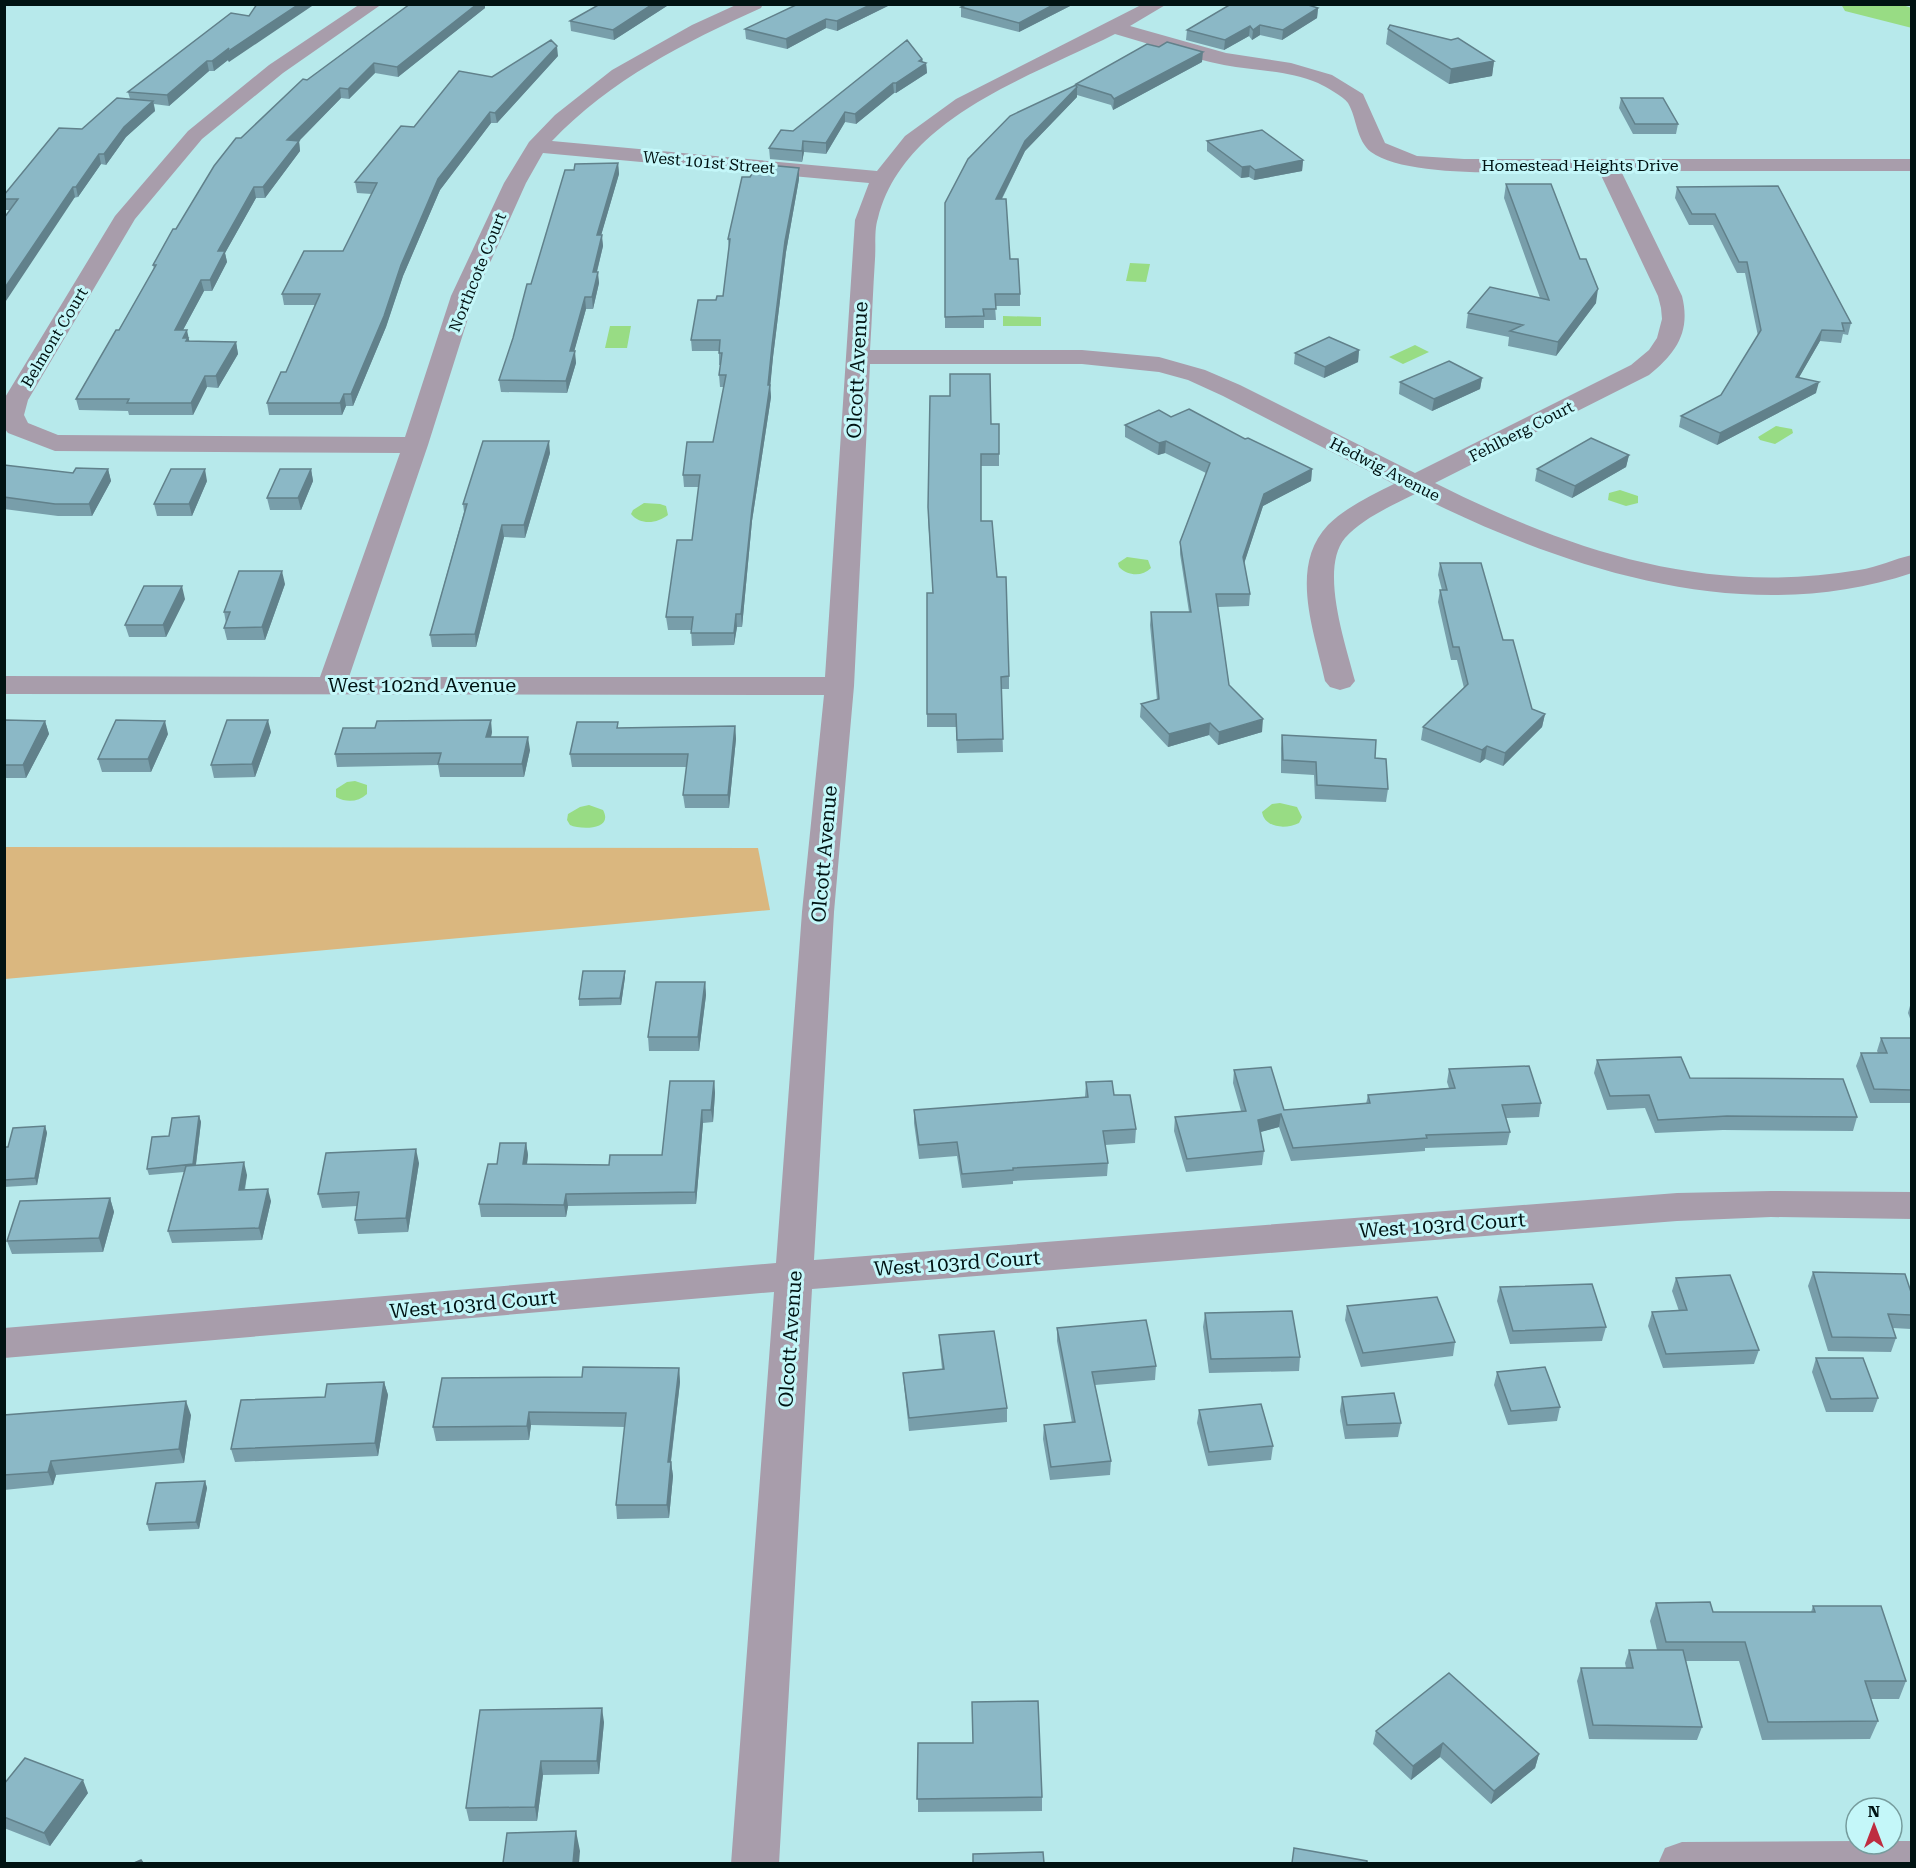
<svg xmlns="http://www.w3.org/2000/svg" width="1916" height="1868" viewBox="0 0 1916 1868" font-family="'Roboto Serif',serif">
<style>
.green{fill:#dab77f}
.water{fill:#98dc84}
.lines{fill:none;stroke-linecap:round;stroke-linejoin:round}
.river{fill:#98dc84;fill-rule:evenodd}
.minor{fill:#a89dab;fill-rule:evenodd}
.wall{fill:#789eaa}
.shaded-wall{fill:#61818b}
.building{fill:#8bb8c6;stroke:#61818b;stroke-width:1.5}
.labels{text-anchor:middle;stroke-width:6;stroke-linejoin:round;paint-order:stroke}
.far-street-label{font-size:16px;fill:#011313;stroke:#c4f7f9}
.street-label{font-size:20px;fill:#011313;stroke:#c4f7f9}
</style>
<rect width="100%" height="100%" fill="#b7e9eb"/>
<path class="green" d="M5,847L758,848L770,910L5,979Z"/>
<path class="water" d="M1130,263L1150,264L1146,282L1126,281Z
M1003,316L1041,317V326H1003Z
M610,326H631L627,348H605Z
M1415,345L1429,352L1403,364L1389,357Z
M1776,426L1792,429L1793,433L1775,444L1760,440L1758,437Z
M1620,490L1638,496V503L1626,506L1608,500L1609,493Z
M644,503L660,504L666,506L668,515C658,523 641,526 631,514L633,510Z
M1127,557L1148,560L1151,568C1142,577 1128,576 1119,567L1118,563Z
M355,781L367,785V794C358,802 347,803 336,797V789L347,782Z
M1280,803L1297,807L1302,817L1299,823C1287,829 1265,829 1262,812L1272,804Z
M589,805L603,810C614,830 581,830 570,825L567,820L568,814L580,807Z"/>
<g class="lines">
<path class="river" d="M1841,4H1899L1912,8V28L1845,11Z"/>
<path class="minor" d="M360,4H382L283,73L202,139L135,219L28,400L24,415L28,423L58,435L405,437L451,296L504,183L529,142L555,115L612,70L692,25L738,4H763L761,8C685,42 610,80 552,141L877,171L905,136L956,99L1143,4H1167L1130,26L1226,53L1291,63L1332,75L1363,94L1385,143L1417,156L1464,159H1912V171H1621L1682,296C1691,332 1676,353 1649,375L1435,483C1571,551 1705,596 1859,570C1878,567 1894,559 1912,555V573C1745,629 1565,569 1415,494C1391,506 1363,518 1345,538C1319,569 1346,645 1355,681L1350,687L1340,690L1330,687L1325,681C1315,633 1288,567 1328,525C1346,507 1372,495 1394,484L1223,396L1188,380L1159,372L1082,364H870L854,686L834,912L814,1260L1677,1193L1771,1191L1912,1192V1219L1771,1217L1677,1221L812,1289L779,1864H731L774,1292L4,1358V1328L776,1263L802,912L824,695L4,694V676L320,677L400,453L55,451L8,433L4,428V399L115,216L188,131L269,65ZM1115,34C1151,44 1187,58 1224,65C1255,71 1289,70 1318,83C1326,87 1343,96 1348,103C1357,118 1356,140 1371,152C1410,181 1547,171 1599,171L1658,296L1661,308L1662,319L1657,338L1649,350L1631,365L1415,473L1240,385L1205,370L1159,357L1082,350H870C872,319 873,289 875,259C876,245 874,230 878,218C904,116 1031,77 1115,34ZM543,153L869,183L855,220L825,677H349L428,445L475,296L526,183Z
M1856,1841V1844H1892V1841H1912V1864H1658L1665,1848L1682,1842Z"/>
</g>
<path class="wall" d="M410,4H485V8L398,77L375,73L349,99L341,98L299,141L300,151L265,198H256L225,253L227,262L212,291H204L183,330L189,341L236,342L238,354L218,388L207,387L193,415H129L128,411L79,410L76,399L119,330L154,269L153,265L176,229L241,138L307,80Z
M600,4H670L614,40L571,31L570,21Z
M798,4H892L837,31L826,28L787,49L746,39L745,29Z
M968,4H1074L1019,32L961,17V7Z
M1231,4H1314L1313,7L1318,8L1317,18L1282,40L1260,35L1252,40L1249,36L1224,50L1186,40L1187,30Z
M231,13L229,62L228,60L214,71H209L169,106L154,104L155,111L126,137L106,165L101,164L78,197L10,210H4V195L82,129L130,99L128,92Z
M1388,29L1494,61L1492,76L1449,84L1386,44Z
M558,56L497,123H491L440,190L403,276L386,327L353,406H346L342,415H269L267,403L286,372L315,305H284L282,294L343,251L372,194L357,193L355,182L414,127L492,77Z
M922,59L923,62L926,63L927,73L896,93H894L856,124L845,122L826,154L804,152L802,162L770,159L769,148L793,131Z
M1202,62L1113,110L1111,105L1077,95V97L1025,151L1002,199L1010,259L1020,294V306H995L996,320H984V328H945V203L1076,84Z
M1621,98L1678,124L1676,134H1633L1619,108Z
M1207,141L1303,160L1302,171L1254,180L1249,177L1241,178L1207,151Z
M618,163L619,174L601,235L603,246L597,272L599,283L593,309H586L574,351L576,363L567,393L501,392L499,380L531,284L574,170Z
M799,179L786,252L773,357L770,385L771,397L752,521L742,627H737L734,645L692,646L691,630H668L666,617L692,540L699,487H684L683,475L713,442L724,387H720L719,375L721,365H719V351H692L691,340L716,300L723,296L729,249L728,239Z
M1506,184L1596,303L1556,356L1508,346L1509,337L1466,328L1468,313L1540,298L1504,198Z
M1778,186L1851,323L1848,335L1843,334L1841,343L1820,341L1799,377L1816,393L1717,445L1679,427L1681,416L1721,395L1758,336L1745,273H1737L1713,225H1689L1675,198L1677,187Z
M1359,350L1358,362L1324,378L1294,364L1295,353Z
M1482,378L1480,389L1432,411L1399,394L1400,382Z
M930,396L991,424H999V466H981V521L997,577L1009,676V689H1001L1003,752L957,753L956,727H927V593H933L928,519Z
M1171,417L1245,439L1312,469L1311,481L1263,506L1244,563L1250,594L1249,606L1218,607L1229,685L1262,732L1218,745L1209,735L1168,747L1140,717L1141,704L1157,700L1150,625L1151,612H1189L1180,554V542L1206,473L1165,453L1158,455L1125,437V425Z
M550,453L525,538L504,537L476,647H432L430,635L464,512L463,504Z
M1629,455L1626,467L1572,498L1535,481L1537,469Z
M4,465L73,473L108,469L111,481L92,516H58L4,509Z
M311,469L313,481L301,510H270L267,498Z
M207,481L192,516H157L154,504Z
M1440,563L1503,640L1532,709L1545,714L1542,727L1503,766L1485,759L1480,763L1421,740L1423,727L1464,688L1457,660H1451L1438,602L1440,590H1442L1438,575Z
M285,584L265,640H227L224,628L226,623L224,612Z
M185,599L166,637H129L125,625Z
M45,721L49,734L26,778H4V722Z
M735,726L736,739L729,808H685L683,795L687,767H572L570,754L619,728Z
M271,732L255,777L214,778L211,765Z
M492,732L491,737L530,750L524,777H440L438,765L337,767L335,754Z
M168,734L151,772H102L98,759Z
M1282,735L1388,789L1386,802L1315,799L1314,775L1281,773V748Z
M625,977L621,1005L579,1006V999Z
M705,982L706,995L699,1051H649L648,1037Z
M1911,1002V1021L1908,1013Z
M1881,1038H1911V1103H1870L1856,1066L1861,1053H1878L1877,1051Z
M1597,1060L1690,1078L1857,1117L1853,1131L1723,1130L1655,1133L1645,1108L1607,1110L1594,1073Z
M1449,1069L1541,1103L1539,1117L1506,1118L1510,1132L1507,1145L1425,1148V1151L1291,1161L1279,1127L1260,1132L1264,1151L1262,1165L1186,1172L1174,1131L1175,1117L1241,1111L1233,1083L1234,1070L1284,1110L1366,1104L1368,1095L1449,1088L1447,1082Z
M714,1081L715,1093L713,1122L703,1123L696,1204L568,1206L566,1217H481L479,1204L497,1164L526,1143L528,1155L527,1165H609L662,1155Z
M1086,1082L1114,1095L1136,1129L1135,1143L1105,1145L1108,1163L1107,1176L1013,1181V1184L962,1188L957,1156L919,1159L914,1123V1110L1085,1097Z
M199,1116L201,1122L196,1165L247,1175L245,1190L271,1201L262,1240L172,1243L168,1231L184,1172L149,1175L147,1169L169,1136Z
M45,1126L47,1133L37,1185L4,1187V1147H8Z
M419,1163L408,1232L358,1234L355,1220L357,1206L322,1208L318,1194Z
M110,1198L114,1212L103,1252L12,1254L7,1241Z
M1813,1272L1911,1292V1329L1893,1328L1896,1338L1891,1352L1828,1351L1808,1286Z
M1676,1278L1759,1350L1754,1364L1663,1368L1648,1326L1652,1312L1679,1311L1672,1291Z
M1500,1287L1606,1327L1602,1341L1510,1344L1497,1301Z
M1347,1306L1455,1342L1453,1356L1361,1367L1345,1320Z
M1205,1313L1300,1357L1299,1371L1209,1373L1203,1327Z
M1057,1328L1156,1366L1155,1380L1095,1385L1111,1461L1110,1475L1050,1480L1043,1439L1044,1425L1072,1423L1057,1341Z
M939,1335L1007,1408V1422L909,1431L904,1386L903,1373L942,1369L940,1349Z
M1816,1358L1878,1398L1873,1412H1826L1812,1372Z
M679,1368L680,1382L671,1462L673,1476L669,1518L617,1519L616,1505L625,1427L531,1425L529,1440L436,1441L433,1427L582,1377Z
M1497,1372L1560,1407L1557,1421L1508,1425L1494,1385Z
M384,1382L388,1395L378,1456L235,1462L231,1449L325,1397Z
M1342,1397L1401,1423L1398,1437L1345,1439L1340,1411Z
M1199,1410L1273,1446L1271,1460L1208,1466L1197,1423Z
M4,1415H191L184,1463L56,1475L53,1485L4,1490Z
M205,1481L207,1488L199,1529L149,1531L147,1524Z
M1656,1603L1713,1612H1811L1813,1606L1906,1681L1899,1699H1871L1878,1721L1870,1739L1762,1740L1739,1661H1686L1702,1727L1697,1740L1589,1739L1577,1681L1581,1668H1626L1625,1663L1629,1650H1657L1650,1621Z
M604,1722L599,1774L543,1775L537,1821H469L466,1808Z
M1376,1731L1539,1754L1535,1768L1491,1804L1440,1757L1411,1780L1373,1744Z
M918,1743L1042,1797V1811L918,1812Z
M4,1784L88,1793L50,1846L4,1828Z"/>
<path class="shaded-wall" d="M299,4H315L229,62L228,60L214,71L212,61L229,48Z
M477,4H485V8L398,77L397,67Z
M653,4H670L614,40L613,30Z
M872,4H892L837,31V21Z
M1055,4H1074L1019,32V23Z
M1318,8L1317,18L1282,40L1283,30Z
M826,19V28L787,49L786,39Z
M1260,25V35L1252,40L1253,30Z
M1250,26L1249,36L1224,50L1225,40Z
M557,46L558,56L497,123L495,113Z
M1203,52L1202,62L1113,110L1114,99Z
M922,59L923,65L926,63L927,73L896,93V83Z
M207,61L209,71L169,106L167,95Z
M1494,61L1492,76L1449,84L1451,69Z
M374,63L375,73L349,99L348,89Z
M893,83L894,93L856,124L855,114Z
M1077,87V97L1025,151L996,210V199L1025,141Z
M340,88L341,98L299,141L300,151L265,198L263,187L287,140Z
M153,101L155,111L126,137L106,165L104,154L124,127Z
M490,112L491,123L440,190L403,276L386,327L353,406L351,394L401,265L438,179Z
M845,112V122L826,154V143Z
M803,141L804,152L802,162V151Z
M99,154L101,164L78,197L76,187Z
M1303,160L1302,171L1254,180L1255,170Z
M618,163L619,174L598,246L597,235Z
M1250,166L1249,177L1241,178L1242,167Z
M799,168V179L786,252L773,357L770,389V385L771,397L752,521L742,627L741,614L752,509L768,385L785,241Z
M73,187L75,197L4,304V289Z
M254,187L256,198L225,253L227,262L212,291L210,280L218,251Z
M602,235L603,246L594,283L593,272Z
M598,272L599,283L593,309L592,297Z
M201,280L204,291L177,341L175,330Z
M1598,289L1596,303L1556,356L1558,342Z
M585,297L586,309L571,363L570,351Z
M187,330L191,349L183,338Z
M1822,330L1820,341L1793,388L1796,377Z
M236,342L238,354L218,388L216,376Z
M1359,350L1358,362L1324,378L1325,367Z
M575,351L576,363L567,393L566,381Z
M205,376L207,387L193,415L191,403Z
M1482,378L1480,389L1432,411L1434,399Z
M1819,382L1816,393L1717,445L1720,433Z
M344,394L346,406L342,415L340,403Z
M549,441L550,453L525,538L524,525Z
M1166,441L1165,453L1158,455L1159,443Z
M1629,455L1626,467L1572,498L1575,486Z
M108,469L111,481L92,516L89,504Z
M205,469L207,481L192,516L189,504Z
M311,469L313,481L301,510L298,498Z
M1312,469L1311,481L1263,506L1242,570L1243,557L1264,494Z
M502,525L504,537L476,647L475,634Z
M282,571L285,584L265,640L262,627Z
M182,586L185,599L166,637L163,625Z
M736,614L737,627L734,645V633Z
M1545,714L1542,727L1503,766L1505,753Z
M1263,719L1262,732L1218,745L1219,732Z
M268,720L271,732L255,777L252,764Z
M491,720L492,732L488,750L486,737Z
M45,721L49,734L26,778L23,765Z
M165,721L168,734L151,772L148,759Z
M1210,723L1209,735L1168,747L1169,734Z
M735,726L736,739L729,808L728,795Z
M528,737L530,750L524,777L522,764Z
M1487,746L1485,759L1480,763L1482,750Z
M625,971V977L621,1005L620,998Z
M705,982L706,995L699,1051L698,1037Z
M714,1081L715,1093L713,1122L711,1110Z
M702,1110L703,1123L696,1204L695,1192Z
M1281,1114L1279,1127L1257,1133L1258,1120Z
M199,1116L201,1122L195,1171L193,1164Z
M45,1126L47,1133L37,1185L35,1178Z
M526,1143L528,1155L525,1177L523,1164Z
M416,1149L419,1163L408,1232L406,1218Z
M244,1162L247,1175L242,1202L239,1190Z
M268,1189L271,1201L262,1240L259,1228Z
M566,1194L568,1206L566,1217L564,1205Z
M110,1198L114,1212L103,1252L99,1238Z
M679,1368L680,1382L669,1476L668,1462Z
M384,1382L388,1395L378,1456L375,1443Z
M186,1401L191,1415L184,1463L179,1449Z
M529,1412L531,1425L529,1440L527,1426Z
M51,1461L56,1475L53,1485L48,1472Z
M671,1462L673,1476L669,1518L667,1505Z
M205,1481L207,1488L199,1529L196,1522Z
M602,1708L604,1722L599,1774L597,1761Z
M1443,1743L1440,1757L1411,1780L1413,1766Z
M1539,1754L1535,1768L1491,1804L1494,1791Z
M541,1761L543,1775L537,1821L535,1807Z
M83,1780L88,1793L50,1846L44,1833Z
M576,1831L580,1851L579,1863H573Z"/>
<path class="building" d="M257,4H299L227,52L229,48L212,61H207L167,95L128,92L231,13L249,16Z
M410,4H477L397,67L374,63L348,89L340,88L287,140L299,141L263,187H254L218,251H225L210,280H201L175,330H187L183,338H188L186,341L236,342L216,376H205L191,403H127L129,399H76L116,330H119L156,265H153L173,229H176L214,166L236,138H241L303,79L307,80Z
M600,4H653L613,30L570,21Z
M798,4H872L837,21L826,19L786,39L745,29Z
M968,4H1055L1019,23L961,7Z
M1231,4H1305L1318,8L1283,30L1260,25L1253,30L1250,26L1225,40L1187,30Z
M1390,25L1451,40L1458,38L1494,61L1451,69L1388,29Z
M551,40L557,46L495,113L490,112L438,179L401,265L384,316L351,394H344L340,403H267L281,372H286L320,294H282L304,251H343L377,183L355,182L401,126L414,127L459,71L492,77Z
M907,40L922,59L919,61L926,63L896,83H893L855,114L845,112L826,143L803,141L802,151L769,148L781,130L793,131Z
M1167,42L1203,52L1114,99L1111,95L1076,84L1147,44L1159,47Z
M1076,85L1077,87L1025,141L996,199H1006L1010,259H1018L1020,294H995L996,309H983L984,316L945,317V203L968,159L1010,116Z
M117,98L153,101L124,127L104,154H99L76,187H73L4,289V218L18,199H4V195L59,128L82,129Z
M1621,98H1663L1678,124H1635Z
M1262,130L1303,160L1255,170L1250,166L1242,167L1207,141Z
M618,163L597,235H602L593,272H598L592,297H585L570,351H575L566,381L499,380L513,338L527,284H531L565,170H574L575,164Z
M758,164L799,168L785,241L772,346L768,385H770L752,509L741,614H736L734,633H691L693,617H666L677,540H692L700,475H683L687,442H713L726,375H719L722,353H719L720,340H691L698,300H716L717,296H723L730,239H728L742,177H750Z
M1506,184H1551L1580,259H1586L1598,289L1558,342L1510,331L1523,325L1468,313L1490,287L1549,300Z
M1778,186L1851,323H1842L1844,331L1822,330L1796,377L1819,382L1720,433L1681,416L1721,395L1761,330L1747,262H1739L1715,214H1692L1677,187Z
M1329,337L1359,350L1325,367L1295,353Z
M1449,361L1482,378L1434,399L1400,382Z
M950,374H990L991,424H999V454H981V521H992L997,577H1006L1009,676L1001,677L1003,739L957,740L956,714H927V593H933L928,507L930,396H950Z
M1189,409L1245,439L1248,438L1312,469L1264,494L1243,557L1250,594H1216L1229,685L1263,719L1219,732L1210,723L1169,734L1141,704L1159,699L1151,612H1191L1180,542L1210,463L1166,441L1159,443L1125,425L1159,410L1171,417Z
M1591,438L1629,455L1575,486L1537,469Z
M483,441H549L524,525H502L475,634L430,635L467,504H463Z
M4,465L73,473L76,468L108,469L89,504H55L4,497Z
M171,469H205L189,504H154Z
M280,469H311L298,498H267Z
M1440,563H1481L1503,640H1513L1532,709L1545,714L1505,753L1487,746L1482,750L1423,727L1468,684L1459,647H1453L1440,590H1447Z
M239,571H282L262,627L224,628L230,612H224Z
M144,586H182L163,625H125Z
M6,720L45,721L23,765H4V722Z
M116,720L165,721L148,759H98Z
M227,720H268L252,764L211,765Z
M491,720L486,737H528L522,764H438L441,753L335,754L343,728H375L377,721Z
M577,722H618L617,728L735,726L728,795H683L688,754H570Z
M1282,735L1376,740L1375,758L1386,759L1388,789L1317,785L1316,762L1283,760Z
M583,971H625L620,998L579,999Z
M656,982H705L698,1037H648Z
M1881,1038H1911V1090L1874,1089L1861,1053H1887Z
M1681,1057L1690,1078L1843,1079L1857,1117L1727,1116L1658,1120L1649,1095L1610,1096L1597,1060Z
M1529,1066L1541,1103L1502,1105L1510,1132L1426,1135L1427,1138L1293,1148L1281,1114L1258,1120L1264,1151L1187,1159L1175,1117L1246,1111L1234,1070L1271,1067L1284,1110L1370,1103L1368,1095L1455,1088L1449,1069Z
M670,1081H714L711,1110H702L695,1192L566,1194L564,1205L479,1204L488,1164H497L500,1143H526L523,1164L609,1165L610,1155H662Z
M1112,1081L1114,1095H1130L1136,1129L1103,1131L1108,1163L1013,1168V1170L962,1174L957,1142L919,1145L914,1110L1088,1097L1086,1082Z
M199,1116L193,1164L147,1169L152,1137L169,1136L172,1118Z
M45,1126L35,1178L4,1180V1147H8L13,1128Z
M416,1149L406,1218L355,1220L359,1192L318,1194L326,1153Z
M244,1162L239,1190L268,1189L259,1228L168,1231L186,1166Z
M110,1198L99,1238L7,1241L20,1201Z
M1813,1272L1905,1274L1911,1292V1315L1888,1314L1896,1338L1832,1337Z
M1730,1275L1759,1350L1666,1354L1652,1312L1687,1310L1676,1278Z
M1592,1284L1606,1327L1513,1331L1500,1287Z
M1437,1297L1455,1342L1363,1353L1347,1306Z
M1292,1311L1300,1357L1211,1359L1205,1313Z
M1146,1320L1156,1366L1092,1372L1111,1461L1051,1467L1044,1425L1075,1422L1057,1328Z
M994,1331L1007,1408L909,1418L903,1373L944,1369L939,1335Z
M1816,1358H1863L1878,1398L1831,1399Z
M583,1367L679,1368L668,1462H671L667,1505H616L626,1413L529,1412L527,1426L433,1427L442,1378L582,1377Z
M1545,1367L1560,1407L1511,1411L1497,1372Z
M384,1382L375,1443L231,1449L241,1400L325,1397L327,1384Z
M1394,1393L1401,1423L1347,1425L1342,1397Z
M186,1401L179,1449L51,1461L48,1472L4,1475V1415Z
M1261,1404L1273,1446L1209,1452L1199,1410Z
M205,1481L196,1522L147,1524L156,1483Z
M1710,1602L1713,1612H1815L1813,1606H1881L1906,1681H1865L1878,1721L1768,1722L1745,1642H1666L1656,1603Z
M1629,1650H1683L1702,1727L1593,1725L1581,1668H1633Z
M1449,1673L1539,1754L1494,1791L1443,1743L1413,1766L1376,1731Z
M1038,1701L1042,1797L917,1799L918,1743H973L972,1702Z
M602,1708L597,1761H541L535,1807L466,1808L480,1710Z
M25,1758L83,1780L44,1833L4,1817V1784Z
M576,1831L573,1863H503L507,1833Z
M1294,1848L1367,1861V1863H1292Z
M1043,1852L1044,1863H973V1854Z
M141,1860L143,1863H134Z"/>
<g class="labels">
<g class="far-street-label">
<text transform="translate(709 162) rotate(5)" y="6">West 101st Street</text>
<text x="1580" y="171">Homestead Heights Drive</text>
<text transform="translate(477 272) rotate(-68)" y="6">Northcote Court</text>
<text transform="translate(54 337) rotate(-59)" y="6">Belmont Court</text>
<text transform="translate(1521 431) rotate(-27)" y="6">Fehlberg Court</text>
<text transform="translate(1385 469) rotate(27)" y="6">Hedwig Avenue</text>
</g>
<g class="street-label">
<text transform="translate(857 370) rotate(-87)" y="7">Olcott Avenue</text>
<text x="422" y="692">West 102nd Avenue</text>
<text transform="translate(824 854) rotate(-85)" y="7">Olcott Avenue</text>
<text transform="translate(1442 1225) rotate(-4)" y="7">West 103rd Court</text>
<text transform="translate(957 1263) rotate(-4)" y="7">West 103rd Court</text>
<text transform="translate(473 1304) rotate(-5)" y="7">West 103rd Court</text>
<text transform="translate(790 1339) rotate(-86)" y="7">Olcott Avenue</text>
</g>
</g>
<rect width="1916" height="1868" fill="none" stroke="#011313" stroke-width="12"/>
<g transform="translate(1874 1826)"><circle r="28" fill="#c4f7f9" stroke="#769c9d" stroke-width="1.5"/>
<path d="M0-4.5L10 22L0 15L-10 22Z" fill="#be2d40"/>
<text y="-9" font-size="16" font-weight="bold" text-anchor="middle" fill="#011313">N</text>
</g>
</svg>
